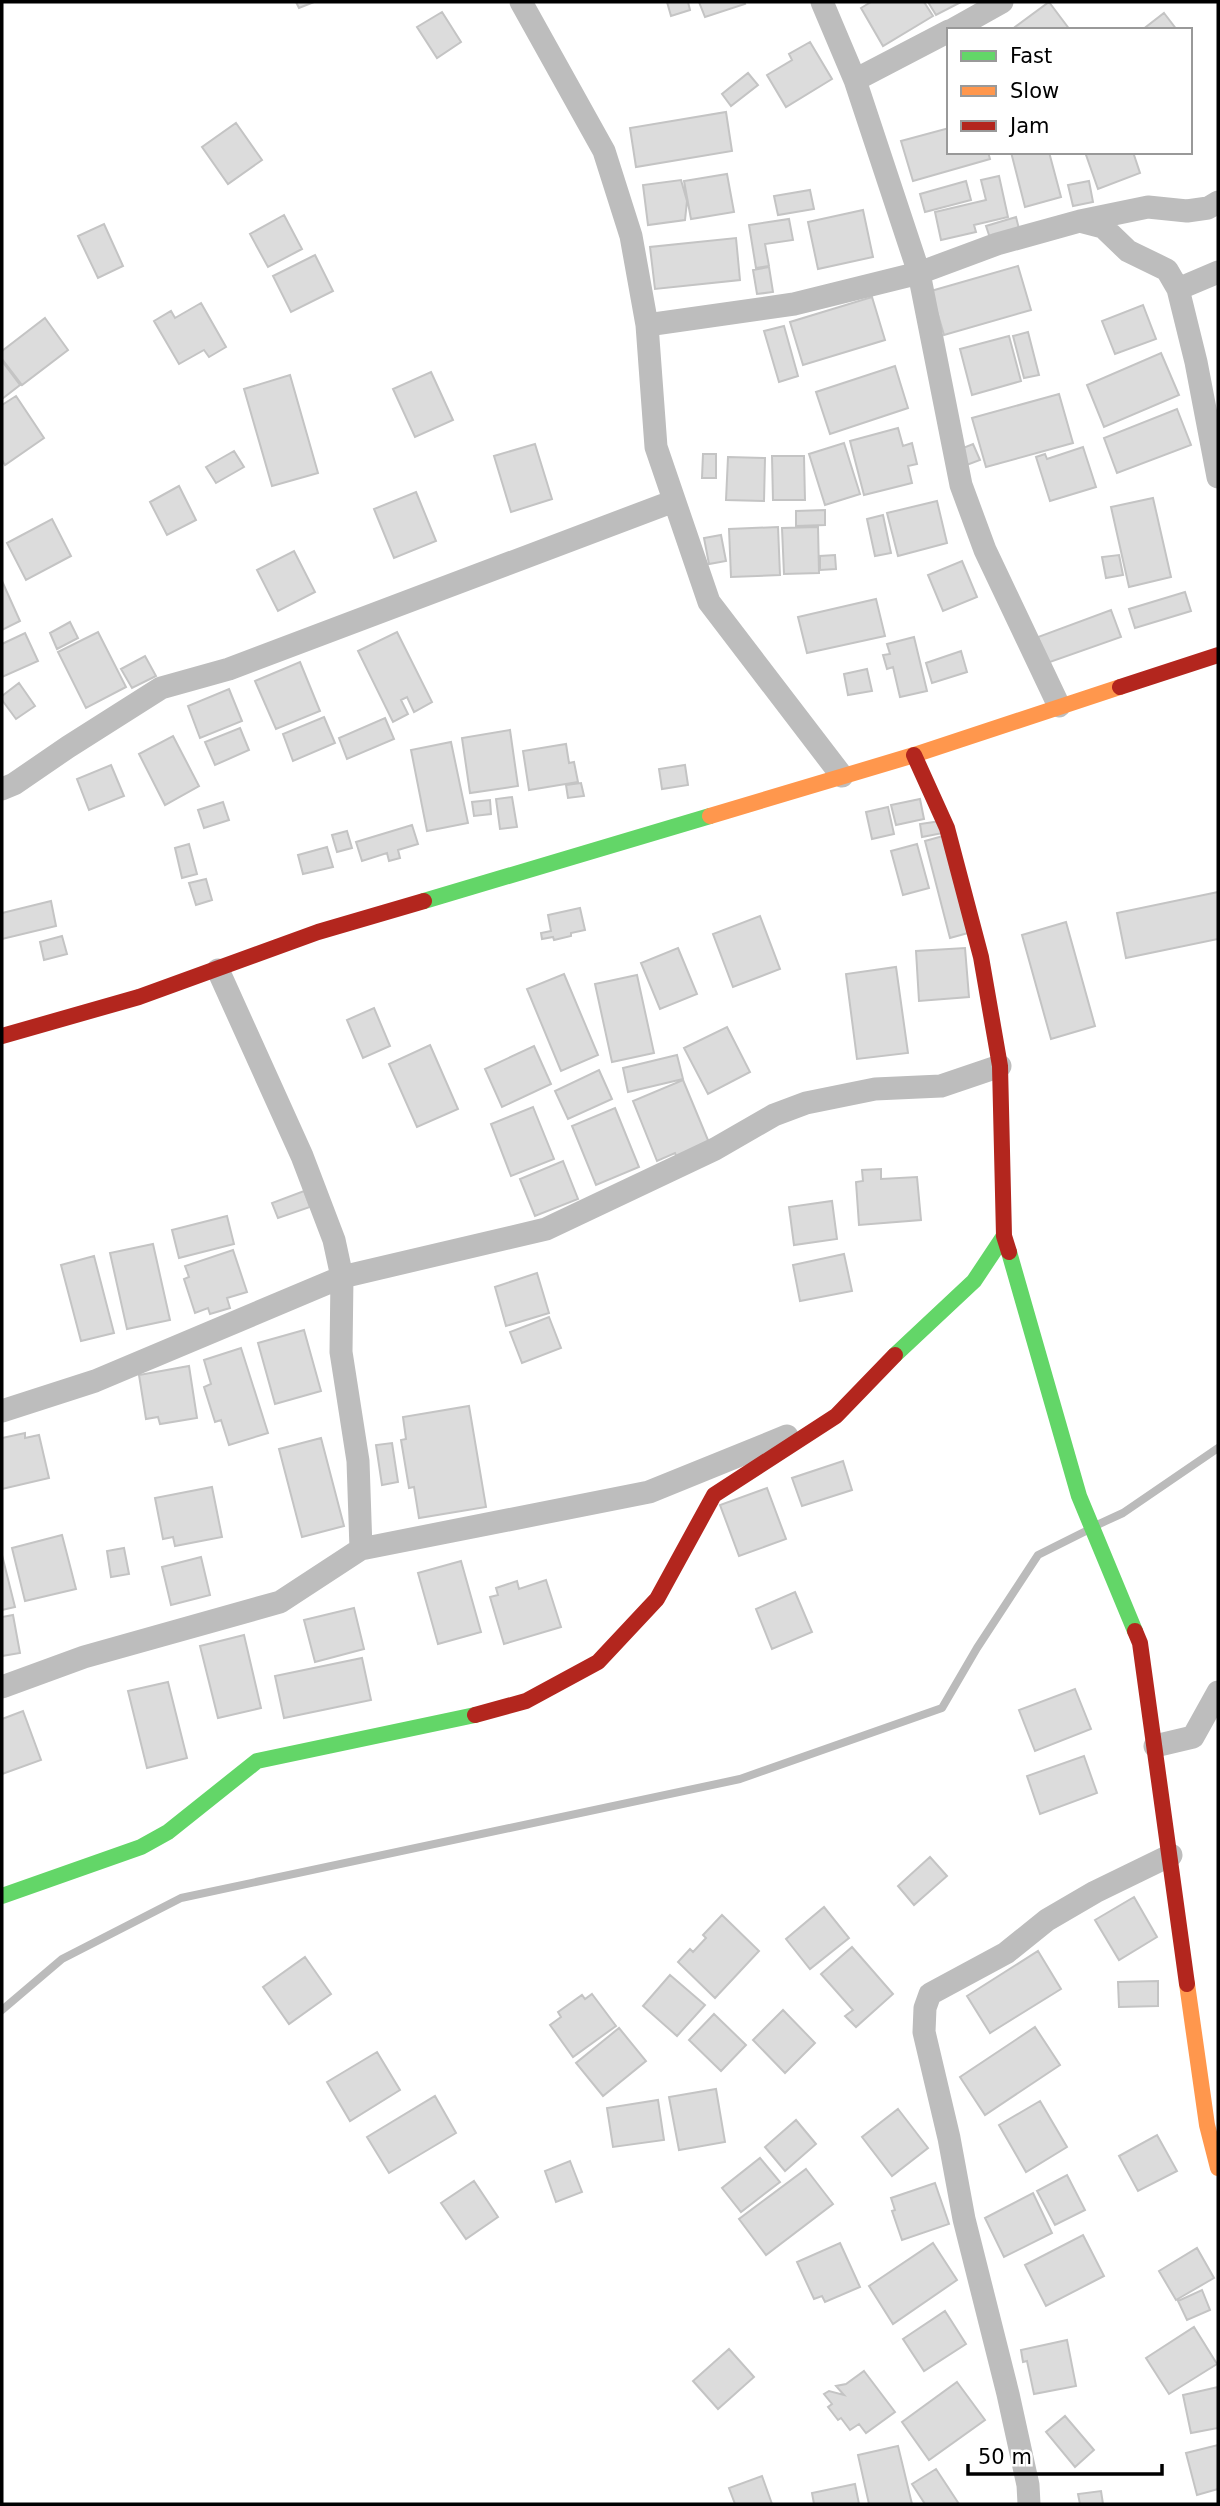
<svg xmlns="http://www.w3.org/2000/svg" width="1220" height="2506" viewBox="0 0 1220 2506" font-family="'DejaVu Sans',sans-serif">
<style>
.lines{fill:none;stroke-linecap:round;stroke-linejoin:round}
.stream{stroke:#bbb;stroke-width:8}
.building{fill:#dcdcdc;stroke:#c4c4c4;stroke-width:2}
.street{stroke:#bdbdbd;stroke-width:23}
.fast{stroke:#63d668;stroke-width:16}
.slow{stroke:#ff974d;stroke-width:16}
.jam{stroke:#b3261e;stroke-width:16}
</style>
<rect width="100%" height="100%" fill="#fff"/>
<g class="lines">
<path class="stream" d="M1097,1525L1123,1513L1218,1448
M2,2010L62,1959L181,1898L740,1779L942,1708L977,1648L1038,1555L1086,1531"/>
</g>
<path class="building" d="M296,2H314L299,8Z
M667,2H688L690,10L671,16Z
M699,2H744L745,4L705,17Z
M871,2H924L933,16L883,46L861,8Z
M928,2H961L936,15Z
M1049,2L1070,30H1017L1015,27Z
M442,12L461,42L437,58L417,27Z
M1164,13L1177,30H1142Z
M810,42L832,79L786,107L767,75L792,60L789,54Z
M748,73L758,85L731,106L722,94Z
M726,112L732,151L636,167L630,128Z
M236,123L262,160L228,184L202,147Z
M949,128V152H988L990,159L913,181L901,141Z
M1011,152H1049L1061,197L1025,207Z
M1085,152H1133L1140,173L1098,189Z
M727,174L734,212L691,219L684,181Z
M999,176L1008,217L974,225L976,232L941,240L935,212L986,200L981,180Z
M681,180L687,201L685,220L648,225L643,185Z
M966,181L971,200L925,212L920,194Z
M1089,181L1093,202L1073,206L1068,185Z
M810,190L814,209L778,215L774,196Z
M863,210L873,257L818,269L808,222Z
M284,215L302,249L268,267L250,234Z
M1016,217L1020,233L991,241L986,226Z
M789,219L793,240L765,244L769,266L756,268L749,225Z
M104,224L123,266L98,278L78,236Z
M736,238L740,280L655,289L650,247Z
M315,255L333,291L291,312L273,276Z
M1018,266L1031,310L944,335L931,291Z
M769,267L773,292L757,294L753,270Z
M872,297L885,340L803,365L790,322Z
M201,303L226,347L209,357L204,350L179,364L154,321L171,311L175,318Z
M1143,305L1156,339L1115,354L1102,321Z
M45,318L68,350L22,385L2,359V351Z
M784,326L798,376L779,382L764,331Z
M1028,332L1039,375L1024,378L1013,336Z
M1009,336L1021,381L972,395L960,349Z
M1161,353L1179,395L1104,427L1087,385Z
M2,361L20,385L2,399Z
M895,366L908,408L830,434L816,392Z
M431,372L453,420L415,437L393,389Z
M290,375L318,473L272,486L244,389Z
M1059,394L1073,443L986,467L972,418Z
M16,396L44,438L5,465L2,460V405Z
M1177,409L1191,445L1117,473L1104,438Z
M898,428L903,446L912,443L917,464L908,466L912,483L864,495L850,441Z
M844,443L860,494L825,505L809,454Z
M535,444L552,499L511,512L494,456Z
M973,444L980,460L964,466L958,450Z
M1083,447L1096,487L1050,501L1036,457L1045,454L1047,459Z
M234,451L244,467L216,483L206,467Z
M703,454H716V478H702Z
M772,456H804L805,500H773Z
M728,457L765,458L764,501L726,500Z
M179,486L196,520L167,535L150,502Z
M416,492L436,541L394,558L374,509Z
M1153,498L1171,577L1129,587L1111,507Z
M937,501L947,543L898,556L887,513Z
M825,510V525L796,526V511Z
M883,515L891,553L875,556L867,519Z
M52,519L71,556L26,580L7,543Z
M778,527L780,575L731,577L729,529Z
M818,527L819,573L784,574L782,528Z
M721,535L726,561L709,564L704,538Z
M294,551L315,592L278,611L257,570Z
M835,555L836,569L820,570V556Z
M1119,555L1123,575L1106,578L1102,557Z
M962,561L977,597L943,611L928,575Z
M2,581L20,621L2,630Z
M1185,592L1191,611L1135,628L1129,609Z
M876,599L885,636L807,653L798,617Z
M1111,610L1121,637L1047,663L1038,637Z
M70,622L78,638L57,649L50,633Z
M98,632L126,687L86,708L58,652Z
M397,632L432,702L414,712L407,697L401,700L408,714L393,722L358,651Z
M25,633L38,661L2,677V644Z
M914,637L927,691L900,697L893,667L887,669L883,655L890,654L887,644Z
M961,651L967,672L932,683L926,663Z
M145,656L156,676L132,688L121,669Z
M300,662L320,711L276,729L255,681Z
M867,669L872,691L848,695L844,674Z
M19,683L35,706L16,719L2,700V696Z
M229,689L242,721L200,738L188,706Z
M324,717L335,743L293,761L283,734Z
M385,718L394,739L347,759L339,738Z
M240,728L249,750L215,765L205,742Z
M510,730L518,786L470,793L462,738Z
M173,736L199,786L165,805L139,754Z
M451,742L468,823L427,831L411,750Z
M566,744L569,763L574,762L578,782L529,790L523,751Z
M111,765L124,796L89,810L77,779Z
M685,765L688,785L662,789L659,769Z
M581,783L584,796L568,798L566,785Z
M512,797L517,827L500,829L496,799Z
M920,799L924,819L896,825L891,805Z
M490,800L491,814L474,816L472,802Z
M223,802L229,820L204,828L198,810Z
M888,807L894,834L872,839L866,812Z
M941,821L943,833L922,837L920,824Z
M412,825L418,844L398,850L400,858L389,861L387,853L362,861L356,842Z
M347,831L352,848L337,852L332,835Z
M943,836L968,933L950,938L925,841Z
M189,844L197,874L182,878L175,848Z
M917,844L929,888L903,895L891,851Z
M327,847L333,867L303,874L298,855Z
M206,879L212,900L196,905L189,883Z
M1218,892V939L1126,958L1117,913Z
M51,901L56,926L2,939V913Z
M580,908L585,930L571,933V936L554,940L553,937L542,939L541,933L551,931L548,915Z
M760,916L780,969L733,987L713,934Z
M1066,922L1095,1026L1051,1039L1022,935Z
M62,936L67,954L44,960L40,942Z
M678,948L697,994L660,1009L641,963Z
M965,948L969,997L919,1001L916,951Z
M896,967L908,1053L857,1059L846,974Z
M564,974L598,1055L561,1071L527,989Z
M637,975L654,1053L612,1062L595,984Z
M374,1008L390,1046L363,1058L347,1020Z
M727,1027L750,1072L708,1094L684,1048Z
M430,1045L458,1109L417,1127L389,1064Z
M534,1046L551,1084L502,1107L485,1069Z
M677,1055L683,1079L628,1092L623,1068Z
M599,1070L612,1099L568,1119L555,1091Z
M683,1080L710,1145L677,1158L675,1153L657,1161L633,1101Z
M533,1107L554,1159L511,1176L491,1124Z
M615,1108L639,1167L596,1185L572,1126Z
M563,1161L578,1199L535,1216L520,1179Z
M881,1169V1179L917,1177L921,1220L859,1225L856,1182L863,1181L862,1170Z
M304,1191L310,1207L278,1218L272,1203Z
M832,1201L837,1239L794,1245L789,1207Z
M227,1216L234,1244L179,1258L172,1230Z
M153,1244L170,1320L127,1329L110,1253Z
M233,1250L247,1292L227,1298L230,1308L210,1314L208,1308L195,1313L184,1279L189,1277L185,1266Z
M844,1254L852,1291L800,1301L793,1265Z
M94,1256L114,1333L81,1341L61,1265Z
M537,1273L549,1313L506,1326L495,1287Z
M549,1317L561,1348L522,1363L510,1332Z
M304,1330L321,1391L275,1404L258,1343Z
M241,1348L268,1433L229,1445L221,1420L215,1422L204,1387L211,1384L204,1360Z
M189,1366L197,1418L160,1424L158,1417L146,1419L139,1375Z
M469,1406L486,1507L419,1518L414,1487L409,1488L401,1440L406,1439L403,1417Z
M25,1433V1438L39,1435L49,1478L2,1489V1438Z
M321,1438L344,1526L302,1537L279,1449Z
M392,1443L398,1482L382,1485L376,1445Z
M843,1461L852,1490L802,1506L792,1478Z
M212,1487L222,1537L175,1546L173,1537L163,1539L155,1498Z
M767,1488L786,1539L739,1556L720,1505Z
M62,1535L76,1589L25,1601L12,1548Z
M124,1548L129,1574L111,1577L107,1551Z
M2,1555L15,1607L2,1610Z
M201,1557L210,1595L171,1605L162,1567Z
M461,1561L481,1632L438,1644L418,1573Z
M546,1580L561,1627L504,1644L490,1597L498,1595L496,1588L517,1581L519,1589Z
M795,1592L812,1632L772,1649L756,1609Z
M354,1608L364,1649L315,1662L304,1620Z
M13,1615L20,1653L2,1656V1617Z
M244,1635L261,1708L218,1718L200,1646Z
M362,1658L371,1700L284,1718L275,1676Z
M168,1682L187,1758L147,1768L128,1691Z
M1075,1689L1091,1729L1035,1751L1019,1710Z
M23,1711L41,1760L2,1774V1719Z
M1084,1756L1097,1793L1040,1814L1027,1776Z
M930,1857L947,1876L914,1905L898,1886Z
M1134,1897L1157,1937L1119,1960L1095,1920Z
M824,1907L849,1938L810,1969L786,1939Z
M722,1915L759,1951L715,1998L678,1962L690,1949L693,1952L706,1938L703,1935Z
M852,1947L893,1994L856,2027L845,2016L853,2010L821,1974Z
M1038,1951L1061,1989L990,2033L967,1996Z
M305,1957L331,1994L289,2024L263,1987Z
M670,1975L705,2005L677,2036L643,2006Z
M1158,1981V2006L1119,2007L1118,1982Z
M592,1994L616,2026L573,2057L550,2025L561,2017L558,2012L582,1995L585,1999Z
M783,2010L815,2043L785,2073L753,2040Z
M714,2014L746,2045L721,2071L689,2040Z
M1035,2027L1060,2065L985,2115L960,2077Z
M619,2028L646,2061L603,2096L576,2063Z
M377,2052L400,2090L350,2121L327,2082Z
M716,2089L725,2142L679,2150L669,2097Z
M435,2096L456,2133L389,2173L367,2137Z
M658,2100L664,2140L613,2147L607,2108Z
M1040,2101L1067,2147L1026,2172L999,2125Z
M898,2109L928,2148L892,2176L862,2137Z
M796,2120L816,2144L785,2171L765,2147Z
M1157,2135L1177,2171L1138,2191L1119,2156Z
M760,2158L780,2182L741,2212L722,2188Z
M570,2161L582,2192L556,2202L545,2171Z
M806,2169L833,2204L766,2255L739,2219Z
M1067,2175L1085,2210L1055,2225L1037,2191Z
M474,2181L498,2217L466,2239L441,2203Z
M935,2183L949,2224L902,2240L892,2211L895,2210L891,2198Z
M1033,2193L1052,2233L1004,2257L985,2218Z
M1083,2235L1104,2276L1046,2306L1025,2265Z
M840,2243L860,2287L825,2302L822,2296L814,2299L797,2262Z
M933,2243L957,2280L893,2324L869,2286Z
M1197,2248L1214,2278L1176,2300L1159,2271Z
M1202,2290L1210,2310L1187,2320L1178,2301Z
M945,2311L966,2344L924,2371L903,2339Z
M1194,2327L1217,2364L1169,2394L1146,2358Z
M1067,2340L1076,2386L1034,2394L1027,2361L1023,2362L1021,2350Z
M729,2349L754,2377L718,2409L693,2381Z
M864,2371L895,2412L866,2433L859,2424L850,2430L841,2418L838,2420L828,2407L832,2404L824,2394L829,2391L844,2395L836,2386L846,2384Z
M957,2382L985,2420L929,2460L902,2422Z
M1218,2387V2428L1191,2433L1183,2395Z
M1065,2416L1094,2450L1075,2467L1046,2432Z
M1218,2445V2489L1197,2495L1186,2453Z
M898,2446L912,2504H869L858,2455Z
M936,2469L959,2504H925L912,2484Z
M762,2476L772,2504H735L729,2488Z
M855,2484L859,2504H814L812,2493Z
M1101,2491L1103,2504H1080L1078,2494Z"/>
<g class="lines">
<path class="street" d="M521,2L604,151L631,236L647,325L656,447L709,602L842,776
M822,2L855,80L919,273L961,485L985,550L1059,706
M952,30L1002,2
M855,80L949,31
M1080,221L1103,227L1128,251L1167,270L1178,289L1196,362L1218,477
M1178,289L1218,272
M647,325L794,304L919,273L997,244L1080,221L1148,207L1187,211L1208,208L1218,202
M2,789L14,784L68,747L161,688L229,669L674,501
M2,1411L95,1381L342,1277L546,1229L715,1149L774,1115L806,1103L875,1089L941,1086L1000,1066
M361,1549L649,1492L787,1436
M2,1687L84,1657L280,1602L361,1549L358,1461L341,1352L342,1277L334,1240L302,1156L218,970
M1155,1746L1193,1737L1218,1692
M1029,2504L1028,2485L1008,2394L964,2219L949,2138L924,2032L925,2008L930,1994L1006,1953L1047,1920L1095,1892L1171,1855"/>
<path class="fast" d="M424,901L710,816
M1009,1252L1079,1496L1135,1631
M895,1355L974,1281L1004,1236
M2,1896L141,1847L168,1832L257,1761L475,1715"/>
<path class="slow" d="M710,816L914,755L1120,687
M1187,1984L1207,2125L1218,2168"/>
<path class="jam" d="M1120,687L1218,655
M914,755L947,828L981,957L1000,1066L1004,1236L1009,1252
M2,1036L139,997L318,932L424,901
M1135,1631L1140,1643L1187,1984
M475,1715L526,1701L598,1662L657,1599L714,1495L836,1416L895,1355"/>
</g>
<rect width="1220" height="2506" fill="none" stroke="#000000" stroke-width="7"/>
<rect x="947" y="28" width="245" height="126" fill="#ffffff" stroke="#999999" stroke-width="2"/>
<rect x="961" y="51" width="35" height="10" fill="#63d668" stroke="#999999" stroke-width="2"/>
<text x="1010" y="63" font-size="21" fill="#000000">Fast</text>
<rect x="961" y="86" width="35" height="10" fill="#ff974d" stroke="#999999" stroke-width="2"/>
<text x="1010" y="98" font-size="21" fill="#000000">Slow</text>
<rect x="961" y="121" width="35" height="10" fill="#b3261e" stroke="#999999" stroke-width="2"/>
<text x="1010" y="133" font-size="21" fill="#000000">Jam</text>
<path d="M968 2464v10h194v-10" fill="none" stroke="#000000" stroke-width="3.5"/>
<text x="978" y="2464" font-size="21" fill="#000000" stroke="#ffffff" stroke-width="5" paint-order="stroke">50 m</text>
</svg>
